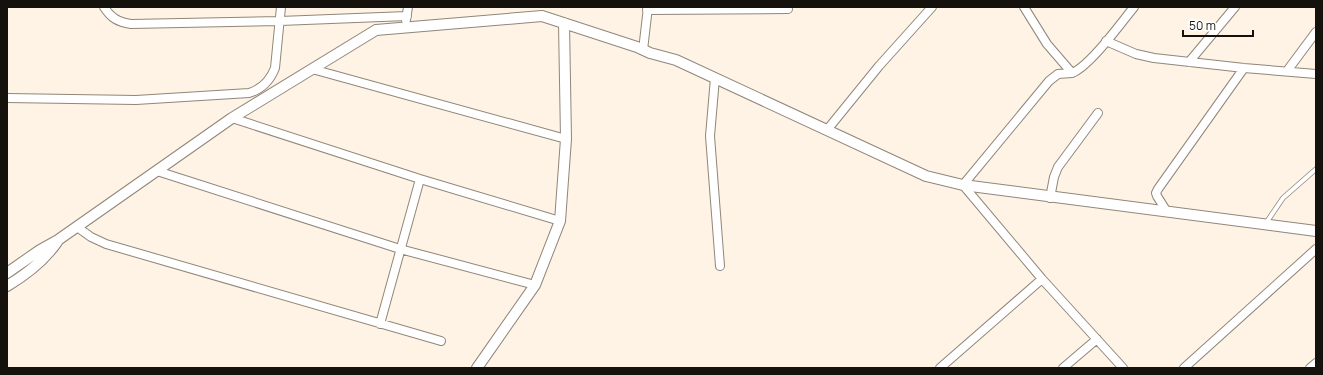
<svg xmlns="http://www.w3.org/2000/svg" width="1323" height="375" viewBox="0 0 1323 375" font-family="Manrope,sans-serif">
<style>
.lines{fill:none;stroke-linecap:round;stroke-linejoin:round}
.service-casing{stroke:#90867a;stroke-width:5.5}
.minor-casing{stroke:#90867a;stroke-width:10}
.tertiary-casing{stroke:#90867a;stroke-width:12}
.service{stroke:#fff;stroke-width:4}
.minor{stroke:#fff;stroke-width:8}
.tertiary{stroke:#fff;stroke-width:10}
</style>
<rect width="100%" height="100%" fill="#fef3e5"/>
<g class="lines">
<g class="service-casing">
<path id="service" d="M1266,223L1283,198L1316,169"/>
</g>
<g class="minor-casing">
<path id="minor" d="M104,7C111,18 118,22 131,24L280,21L407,16
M1024,7L1047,44L1072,73C1090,66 1121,23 1134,7
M647,10L788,9
M406,20L408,7
M1106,41L1136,54L1154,58L1244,68L1316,74
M643,50L648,7
M1189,62L1235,7
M312,69L566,139
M1287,71L1316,32
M1072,73L1058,74L1049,81L963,185L1042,279L1123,368
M715,78L710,136L720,266
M7,98L136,100L249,93C262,89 270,81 275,68L281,7
M232,118L420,179L560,221
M827,130L879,66L932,7
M157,171L400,249L535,285
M1050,198L1054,177L1058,167L1098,113
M1167,212L1157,196L1156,193L1158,189L1244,68
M77,227L91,237L106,244L441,341
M380,324L420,179
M940,368L1042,279
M1063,368L1097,339
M1184,368L1316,249
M1310,368L1316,363"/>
</g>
<g class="tertiary-casing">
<path id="tertiary" d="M7,273L40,250L58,240L232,118L376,30L542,16L637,47L650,53L676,60L926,176L963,185L1316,231
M7,286C27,274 44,261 57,242
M477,368L535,285L560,221L566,139L564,23"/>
</g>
<use href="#service" class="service"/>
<use href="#minor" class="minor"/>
<use href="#tertiary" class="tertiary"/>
</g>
<rect width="1323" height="375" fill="none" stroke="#15110d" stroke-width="16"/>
<path d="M1183 30v6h70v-6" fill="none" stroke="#15110d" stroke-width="2"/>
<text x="1189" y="30" font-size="12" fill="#15110d" stroke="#ffffff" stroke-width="3" paint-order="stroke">50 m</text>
</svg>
